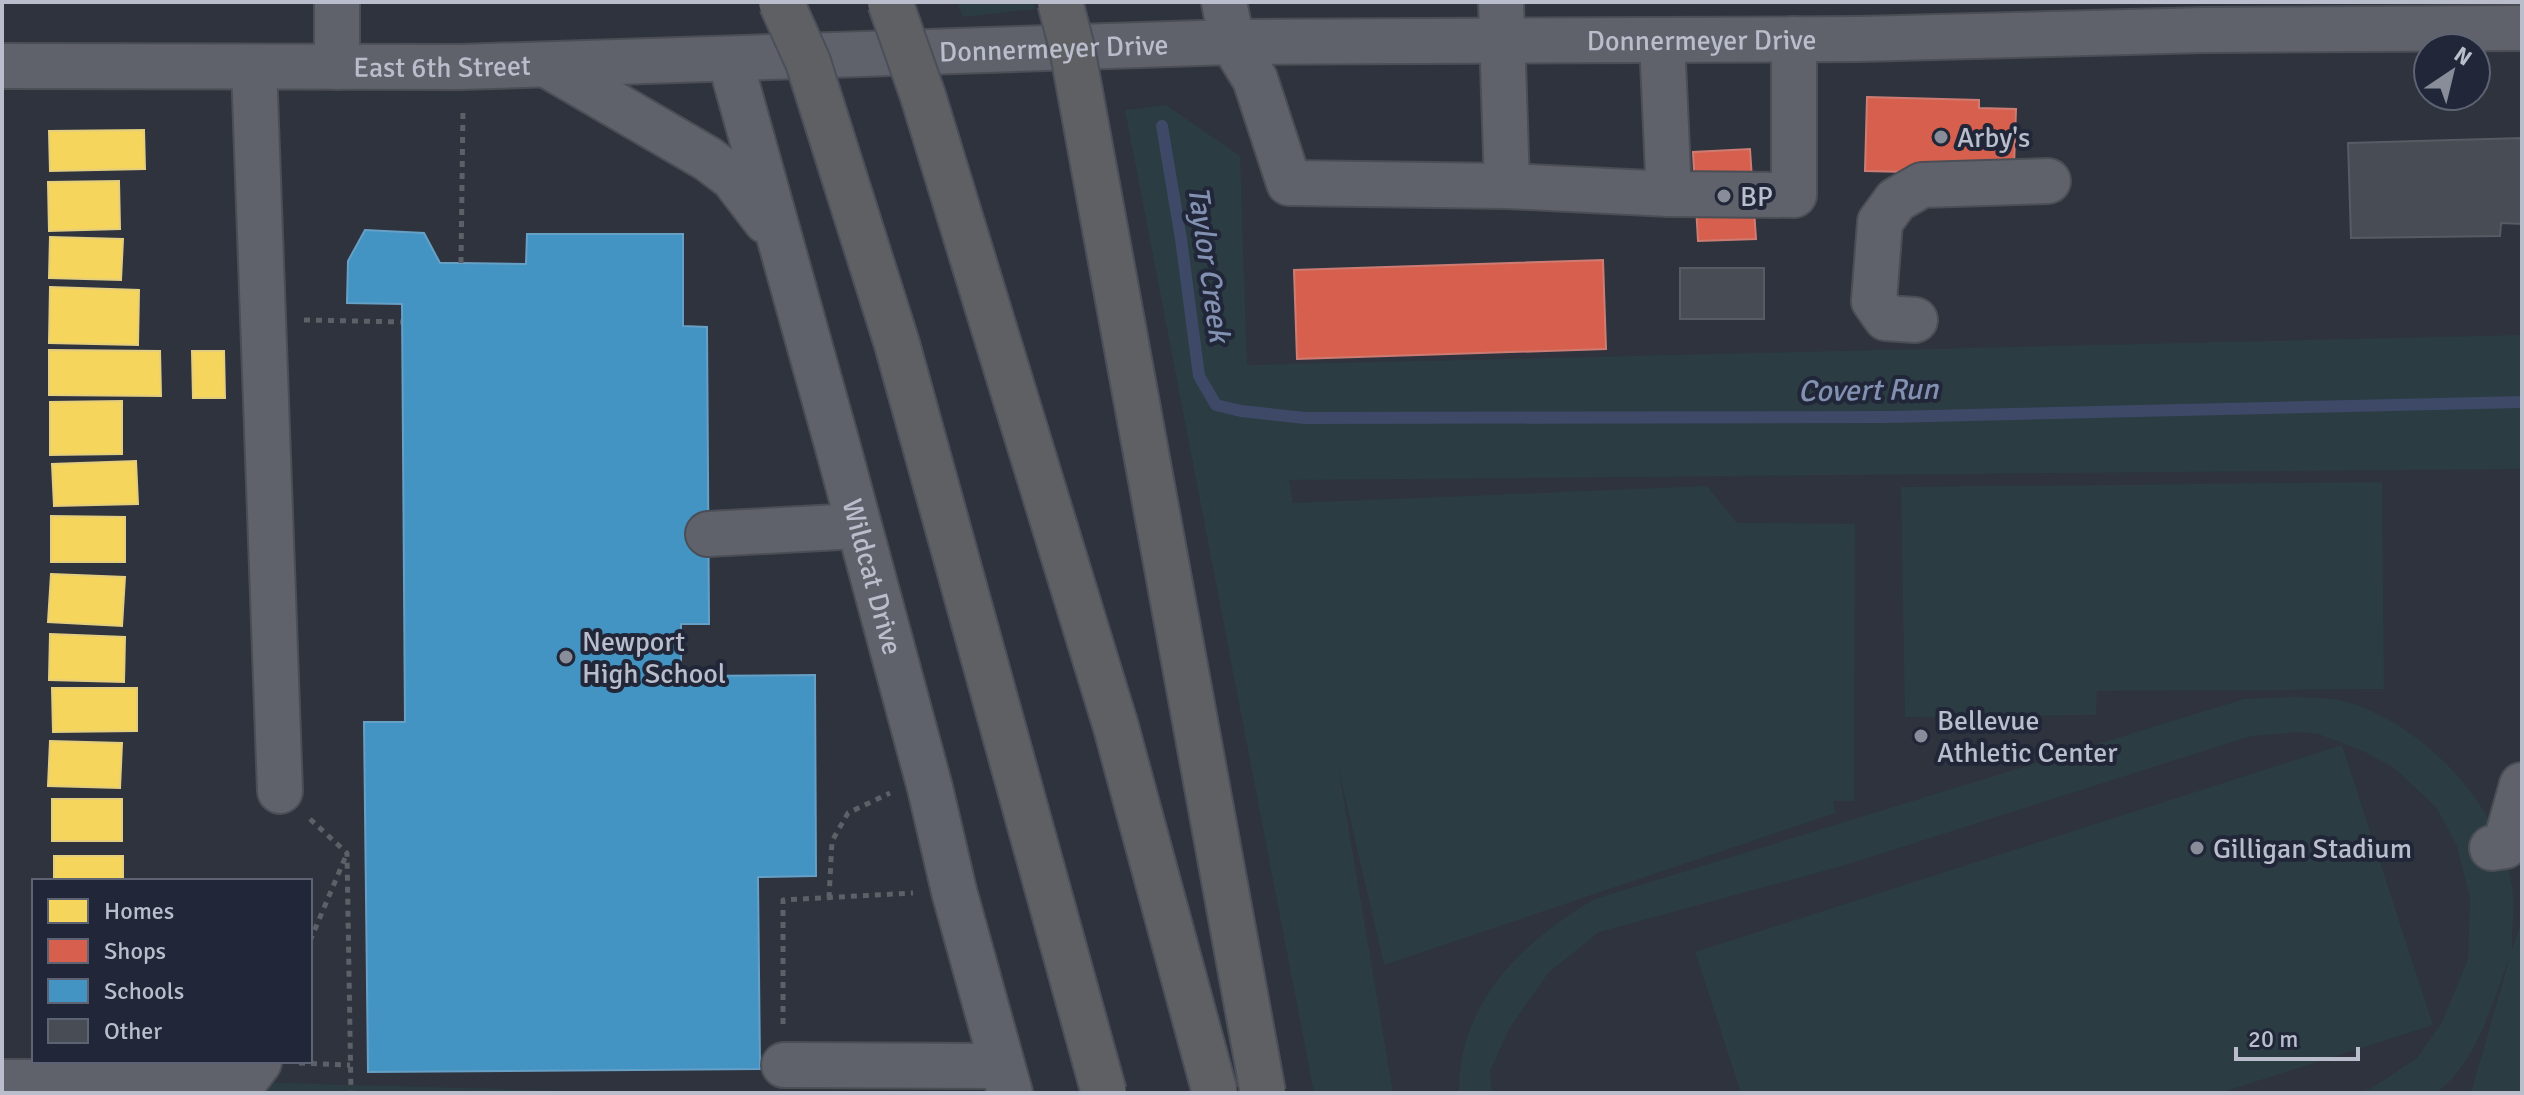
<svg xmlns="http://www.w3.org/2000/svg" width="2524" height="1095" viewBox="0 0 2524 1095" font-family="Signika,sans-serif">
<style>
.green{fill:#2b3c43}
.homes{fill:#f6d55c;stroke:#e4ce7e;stroke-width:2}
.shops{fill:#d6604d;stroke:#ce7c73;stroke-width:2}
.schools{fill:#4393c3;stroke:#67a0c6;stroke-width:2}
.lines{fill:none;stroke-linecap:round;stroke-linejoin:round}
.stream{stroke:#3d4967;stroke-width:12}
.building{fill:#484c55;stroke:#575b64;stroke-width:2}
.minor-casing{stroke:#4b4e55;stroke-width:48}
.path{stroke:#5c6067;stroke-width:5;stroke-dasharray:6 6;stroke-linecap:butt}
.minor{stroke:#5f626a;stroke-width:44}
.highway-bridge-casing{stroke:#4b4f59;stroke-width:48;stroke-linecap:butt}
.highway-bridge{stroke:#5f6064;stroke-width:44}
.poi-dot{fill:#898d9a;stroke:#212738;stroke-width:3}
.labels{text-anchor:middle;stroke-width:8;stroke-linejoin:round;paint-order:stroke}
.street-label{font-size:28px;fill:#babecc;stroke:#212738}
.poi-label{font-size:28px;fill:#babecc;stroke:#212738;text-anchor:start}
.water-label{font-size:30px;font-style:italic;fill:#8290b2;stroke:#212738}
</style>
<rect width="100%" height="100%" fill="#2e333d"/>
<path class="green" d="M957,2H1034L1035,9L963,17Z
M1166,105L1240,156L1247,365L2522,335V469L1289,480L1293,503L1707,486L1737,523L1855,524L1854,801H1833L1835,813L1384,965L1339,771L1393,1093H1314L1125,110Z
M2382,482L2384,689L2097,691L2096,715L1905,717L1901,487Z
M2292,697C2309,698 2330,697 2347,702C2427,726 2506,810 2513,895C2515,913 2511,932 2512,950L2522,919V1093H2471L2511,953C2494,998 2477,1064 2436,1093H2357L2372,1088L2417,1058L2442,1022L2468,959L2470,897L2457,846L2436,807L2394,768L2363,751L2318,734L2299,732L2251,736L1842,866L1599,932L1549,972L1510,1027L1490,1071L1492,1093H1459C1457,1004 1523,940 1595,899L2244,699Z
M2342,745L2433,1025L2220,1093H1741L1695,952Z
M244,1082L643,1093H2Z"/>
<path class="homes" d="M144,130L145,169L50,171L49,131Z
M119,181L120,229L49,231L48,182Z
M50,237L123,239L121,280L49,278Z
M50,287L139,290L138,345L49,343Z
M49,350L160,351L161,396L49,395Z
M192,351H224L225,398H193Z
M122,401V454L50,455V402Z
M136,461L138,504L54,506L52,464Z
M51,516L125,517V562H51Z
M51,574L125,577L122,626L48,622Z
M50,634L125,637L124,682L49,680Z
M52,688H137V731L53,732Z
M50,741L122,743L120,788L48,786Z
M52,799H122V841H52Z
M54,856H123V881H54Z"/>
<path class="shops" d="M1867,97L1979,100V108L2016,109L2014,166L1997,174L1865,171Z
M1750,149L1756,239L1698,241L1693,152Z
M1603,260L1606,349L1297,359L1294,270Z"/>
<path class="schools" d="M365,230L424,233L440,263H461L526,264L527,234H683V326L707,327L709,624H681V676L815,675L816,876L758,877L760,1069L368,1072L364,722H405L402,304L347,303L348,261Z"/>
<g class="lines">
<path class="stream" d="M1162,126L1181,239L1199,376L1216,405L1241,411L1305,418L1889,417L2522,402"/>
</g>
<path class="building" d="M2522,138V224L2501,223L2500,236L2351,238L2348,143Z
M1680,268H1764V319H1680Z"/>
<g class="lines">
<g class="minor-casing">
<g id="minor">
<path d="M1224,2L1232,42L1255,79L1289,183L1507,186L1669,194L1794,195V39"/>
<path d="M1501,2L1507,186"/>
<path d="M1662,40L1669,194"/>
<path id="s1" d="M730,60L837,444L930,788L954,891L1010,1093"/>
<path d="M547,65L708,159L733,178L766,221"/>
<path id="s2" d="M2,66L460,67L1232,42L1859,39L2205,30L2522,28"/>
<path d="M254,67L280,791"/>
<path d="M337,67V2"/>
<path d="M1915,320L1886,318L1874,301L1880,222L1896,200L1922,185L2048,181"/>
<path d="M708,534L858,526"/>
<path d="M2492,848L2505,846L2522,785"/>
<path d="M784,1065L1002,1066"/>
<path d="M2,1082H244L259,1062"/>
</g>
</g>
<path class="path" d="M461,263L463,108
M304,320L401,322
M310,819L347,853L351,1093
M829,898L832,841L848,813L890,793
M310,941L345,858
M783,1024V900L913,893
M299,1063L350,1065"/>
<use href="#minor" class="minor"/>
<g class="highway-bridge-casing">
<path id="highway-bridge" d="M781,2L808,62L897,344L1104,1093
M890,2L923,96L1116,727L1215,1093
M1060,2L1072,48L1263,1093"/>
</g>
<use href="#highway-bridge" class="highway-bridge"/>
</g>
<g class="poi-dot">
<circle cx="1941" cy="137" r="8"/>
<circle cx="1724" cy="196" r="8"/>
<circle cx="566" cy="657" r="8"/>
<circle cx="1921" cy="736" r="8"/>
<circle cx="2197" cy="848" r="8"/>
</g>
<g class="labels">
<g class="street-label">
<text dy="10" stroke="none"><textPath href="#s2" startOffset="1700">Donnermeyer Drive</textPath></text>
<text dy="10" stroke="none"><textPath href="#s2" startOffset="1052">Donnermeyer Drive</textPath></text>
<text dy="10" stroke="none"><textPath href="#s2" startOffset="440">East 6th Street</textPath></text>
<text dy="10" stroke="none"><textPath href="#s1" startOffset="536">Wildcat Drive</textPath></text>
</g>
<g class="poi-label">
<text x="1957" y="147">Arby's</text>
<text x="1740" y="206">BP</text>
<text x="582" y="651">Newport<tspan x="582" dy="32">High School</tspan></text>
<text x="1937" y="730">Bellevue<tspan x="1937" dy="32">Athletic Center</tspan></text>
<text x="2213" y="858">Gilligan Stadium</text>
</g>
<g class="water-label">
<text transform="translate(1209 264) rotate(82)" y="10">Taylor Creek</text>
<text transform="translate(1868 390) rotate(-1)" y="10">Covert Run</text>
</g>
</g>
<rect width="2524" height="1095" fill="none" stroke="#babecc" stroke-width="8"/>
<rect x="32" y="879" width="280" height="184" fill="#212738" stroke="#5e6373" stroke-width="2"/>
<rect x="48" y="899" width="40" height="24" fill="#f6d55c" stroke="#5e6373" stroke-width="2"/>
<text x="104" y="919" font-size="24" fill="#babecc">Homes</text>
<rect x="48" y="939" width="40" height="24" fill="#d6604d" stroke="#5e6373" stroke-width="2"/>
<text x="104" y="959" font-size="24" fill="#babecc">Shops</text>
<rect x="48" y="979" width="40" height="24" fill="#4393c3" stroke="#5e6373" stroke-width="2"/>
<text x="104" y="999" font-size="24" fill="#babecc">Schools</text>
<rect x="48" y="1019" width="40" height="24" fill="#484c55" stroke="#5e6373" stroke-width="2"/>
<text x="104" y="1039" font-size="24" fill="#babecc">Other</text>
<g transform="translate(2452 72) rotate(35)"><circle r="38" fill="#212738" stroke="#5e6373" stroke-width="2"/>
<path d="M0-6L14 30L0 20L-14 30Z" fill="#898d9a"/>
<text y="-12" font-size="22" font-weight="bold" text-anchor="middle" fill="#babecc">N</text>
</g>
<path d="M2236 1047v12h122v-12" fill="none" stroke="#babecc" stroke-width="4"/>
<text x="2248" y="1047" font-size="24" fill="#babecc" stroke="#212738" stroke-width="6" paint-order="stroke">20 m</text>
</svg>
